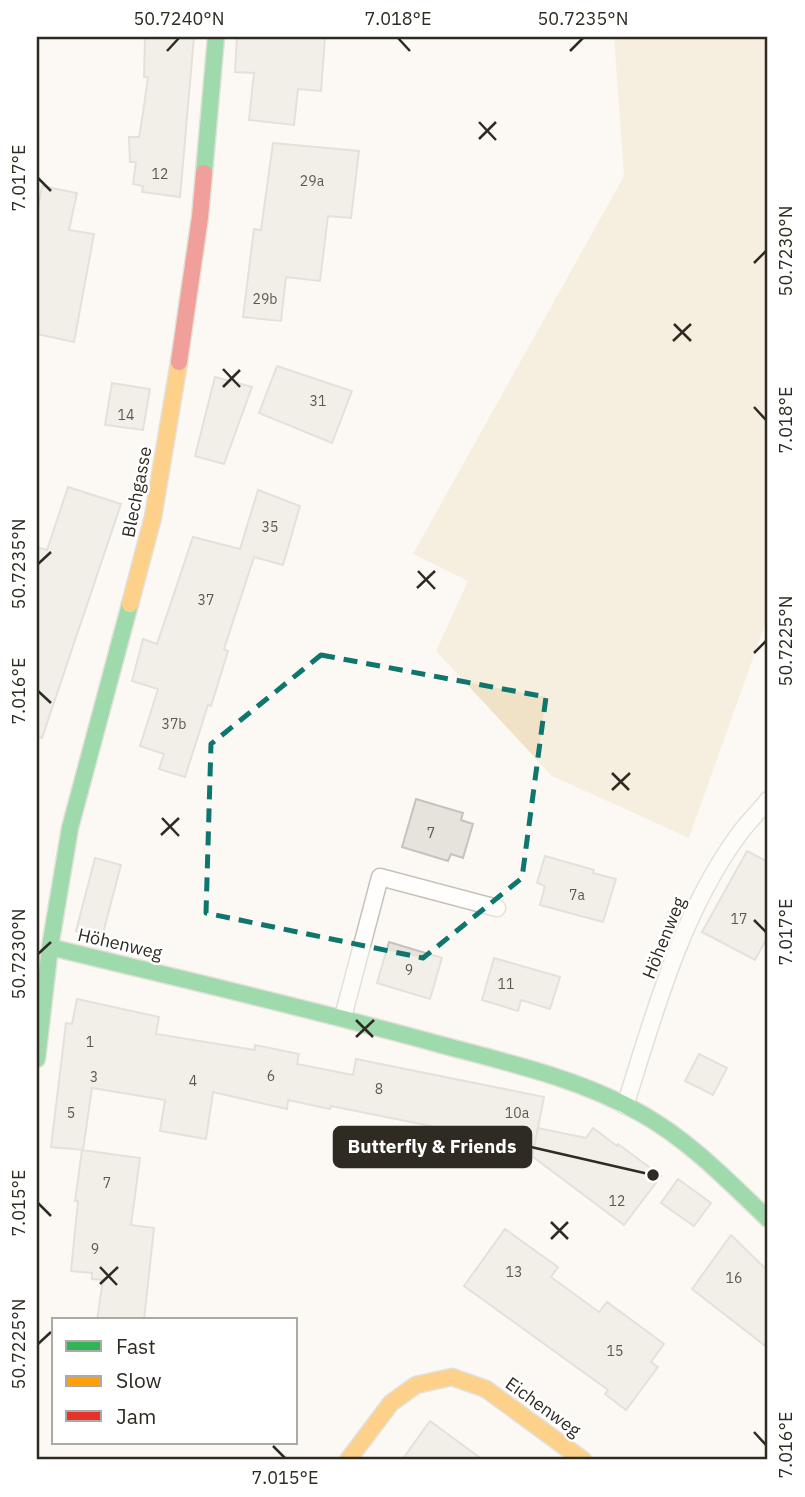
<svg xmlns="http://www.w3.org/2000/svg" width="805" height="1497" viewBox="0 0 805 1497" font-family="'IBM Plex Sans',sans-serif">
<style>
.green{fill:#f0e2c7}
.building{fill:#e6e2dc;stroke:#c7c3bc;stroke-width:2}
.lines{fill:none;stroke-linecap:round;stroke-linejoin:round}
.lane-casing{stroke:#c6c2bb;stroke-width:19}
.fast-casing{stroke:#c6c2bb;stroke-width:19}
.slow-casing{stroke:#c6c2bb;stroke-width:19}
.jam-casing{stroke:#c6c2bb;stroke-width:19}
.lane{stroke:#fffefd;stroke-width:16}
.fast{stroke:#30b455;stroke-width:16}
.slow{stroke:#ff9f0a;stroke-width:16}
.jam{stroke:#e5322d;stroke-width:16}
.marked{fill:none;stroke:#0f766e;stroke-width:5;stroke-dasharray:14 9;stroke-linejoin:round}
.ticks{fill:none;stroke:#2f2b22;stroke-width:2.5}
.labels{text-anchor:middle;stroke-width:5;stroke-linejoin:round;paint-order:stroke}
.number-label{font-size:14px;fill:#5d5950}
.street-label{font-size:18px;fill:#2f2b22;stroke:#fff}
.leader{fill:none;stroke:#2f2b22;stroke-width:2.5}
.callout-dot{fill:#2f2b22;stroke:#fff;stroke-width:2.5}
.callout{fill:#2f2b22;stroke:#2f2b22;stroke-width:2.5}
.callout-label{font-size:19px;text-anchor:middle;font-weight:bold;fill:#fff}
.neatline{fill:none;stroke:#2f2b22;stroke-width:2.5}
.ticks-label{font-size:18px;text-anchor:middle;fill:#2f2b22}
</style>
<rect width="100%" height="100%" fill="#fcf9f4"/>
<path class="green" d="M614,37H768V616L689,838L552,776L436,651L468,581L413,554L624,176Z"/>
<path class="building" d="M145,37H194L180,197L142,192L143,186L133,184L136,162H130L129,137H139L143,113L148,77H144Z
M237,37H325L321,91L298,89L294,125L249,120L254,73L235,72Z
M273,143L359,151L351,218L328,216L320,281L286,277L281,321L243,317L254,229L261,230Z
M42,186L77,193L69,230L94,234L74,342L37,334V214Z
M277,366L352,391L332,443L259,413Z
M215,377L252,387L224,464L195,456Z
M112,383L150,389L143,430L105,425Z
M68,487L121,504L42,738L37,737V547L47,550Z
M258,490L300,506L283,565L254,557L224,649L228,651L211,706L208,705L185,777L159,769L164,754L140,746L158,689L132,681L143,639L157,644L193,537L240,549Z
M416,799L463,813L461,820L473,824L463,858L451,854L448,861L402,847Z
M747,851L768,862V936L755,960L702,932Z
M545,856L594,870L593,873L616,879L603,922L540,905L545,886L537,883Z
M95,858L121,865L102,937L76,931Z
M389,942L442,958L430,999L377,983Z
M494,958L560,977L550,1009L521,1000L518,1011L482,1000Z
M77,999L159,1017L156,1034L255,1050V1045L299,1054L297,1064L353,1075L356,1059L544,1097L533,1153L440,1133L441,1128L331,1106L330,1109L288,1100L287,1109L213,1092L206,1139L160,1131L165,1100L92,1088L83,1150L51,1147L66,1023L72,1024Z
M699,1054L727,1068L713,1095L685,1081Z
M538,1128L586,1138L593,1128L617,1146L618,1144L661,1176L624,1225L532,1156Z
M82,1150L140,1158L131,1225L154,1228L144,1320H97L103,1280L92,1279V1273L71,1271L78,1201H75Z
M678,1179L711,1203L694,1226L661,1203Z
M505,1229L558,1267L551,1277L599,1312L607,1302L664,1344L651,1362L658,1367L626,1410L605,1394L608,1390L464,1286Z
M731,1235L768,1271V1348L692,1289Z
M430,1421L483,1460H402Z"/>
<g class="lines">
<g class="lane-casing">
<path id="lane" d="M343,1017L380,877L497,908
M625,1106C654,1015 680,916 737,837C746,824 758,813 768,800"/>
</g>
<g class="fast-casing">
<path id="fast" d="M204,173L216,37
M50,947C181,979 312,1009 442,1045C509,1063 581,1079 642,1114C690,1141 728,1181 768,1219
M37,1059L50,947L70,828L130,604"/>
</g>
<g class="slow-casing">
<path id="slow" d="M130,604L153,517L179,362
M348,1460L391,1403L416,1385L452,1377L486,1389L583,1460"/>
</g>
<g class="jam-casing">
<path id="jam" d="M179,362L200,217L204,173"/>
</g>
<use href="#lane" class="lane"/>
<use href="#fast" class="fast"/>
<use href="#slow" class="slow"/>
<use href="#jam" class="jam"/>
</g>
<path d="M0 0H805V1497H0ZM321,655L546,697L522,878L423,958L206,913L211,744Z" fill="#fcf9f4" fill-opacity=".55" fill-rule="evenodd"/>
<path class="marked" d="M321,655L546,697L522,878L423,958L206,913L211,744Z"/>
<path class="ticks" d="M398,38L410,51M167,51L179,38M570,51L583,38M479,122L496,140M479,139L496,122M38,178L51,191M754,263L766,251M674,324L691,341M673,341L691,324M223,369L240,387M223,387L240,370M754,407L766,420M38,564L51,552M418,571L435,589M417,588L435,571M754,653L766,641M38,691L51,703M612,773L629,790M612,790L630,773M162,818L179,836M161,835L179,818M754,920L766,932M38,954L51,942M356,1020L373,1037M356,1037L374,1020M38,1203L51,1216M551,1222L568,1239M551,1239L568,1222M100,1267L117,1285M100,1284L118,1267M38,1344L51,1332M754,1432L766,1445M273,1446L285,1458"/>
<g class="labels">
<g class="number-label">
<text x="160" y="179">12</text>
<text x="312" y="186">29a</text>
<text x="265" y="304">29b</text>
<text x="318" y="406">31</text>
<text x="126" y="420">14</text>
<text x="270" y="532">35</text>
<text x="206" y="605">37</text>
<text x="174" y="729">37b</text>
<text x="431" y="838">7</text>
<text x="577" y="900">7a</text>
<text x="739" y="924">17</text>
<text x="409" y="975">9</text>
<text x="506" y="989">11</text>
<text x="90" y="1047">1</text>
<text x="271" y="1081">6</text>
<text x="94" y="1082">3</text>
<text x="193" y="1086">4</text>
<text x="379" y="1094">8</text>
<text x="71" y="1118">5</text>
<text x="517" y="1118">10a</text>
<text x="107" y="1188">7</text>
<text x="617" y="1206">12</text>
<text x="95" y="1254">9</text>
<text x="514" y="1277">13</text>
<text x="734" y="1283">16</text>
<text x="615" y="1356">15</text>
</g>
<g class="street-label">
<text transform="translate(137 492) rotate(-79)" y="6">Blechgasse</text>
<text transform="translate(664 938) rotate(-68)" y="6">Höhenweg</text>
<text transform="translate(120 944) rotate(13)" y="6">Höhenweg</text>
<text transform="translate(543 1407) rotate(36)" y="6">Eichenweg</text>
</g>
</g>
<path class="leader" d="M653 1175L531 1147"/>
<circle class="callout-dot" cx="653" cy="1175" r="7"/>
<rect class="callout" x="334" y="1127" width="197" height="40" rx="7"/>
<g class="callout-label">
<text x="432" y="1153">Butterfly &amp; Friends</text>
</g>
<rect width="805" height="1497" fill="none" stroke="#ffffff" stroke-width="77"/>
<rect x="52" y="1318" width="245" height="126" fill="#ffffff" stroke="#acaaa7" stroke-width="2"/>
<rect x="66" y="1341" width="35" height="10" fill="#30b455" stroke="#acaaa7" stroke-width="2"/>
<text x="116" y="1354" font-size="21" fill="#2f2b22">Fast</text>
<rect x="66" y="1376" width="35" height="10" fill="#ff9f0a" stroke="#acaaa7" stroke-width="2"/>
<text x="116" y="1388" font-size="21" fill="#2f2b22">Slow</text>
<rect x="66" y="1411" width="35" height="10" fill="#e5322d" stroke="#acaaa7" stroke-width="2"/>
<text x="116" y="1424" font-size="21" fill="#2f2b22">Jam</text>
<rect x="38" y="38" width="728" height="1420" class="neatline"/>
<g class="ticks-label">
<text x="179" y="25">50.7240°N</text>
<text x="398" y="25">7.018°E</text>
<text x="583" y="25">50.7235°N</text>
<text transform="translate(19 178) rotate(-90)" y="6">7.017°E</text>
<text transform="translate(786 251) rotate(-90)" y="6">50.7230°N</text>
<text transform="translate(786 420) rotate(-90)" y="6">7.018°E</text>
<text transform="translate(19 564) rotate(-90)" y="6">50.7235°N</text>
<text transform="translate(786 641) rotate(-90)" y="6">50.7225°N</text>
<text transform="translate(19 691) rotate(-90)" y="6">7.016°E</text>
<text transform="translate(786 932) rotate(-90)" y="6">7.017°E</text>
<text transform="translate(19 954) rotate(-90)" y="6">50.7230°N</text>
<text transform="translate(19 1203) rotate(-90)" y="6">7.015°E</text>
<text transform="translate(19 1344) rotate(-90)" y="6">50.7225°N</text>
<text transform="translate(786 1445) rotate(-90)" y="6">7.016°E</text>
<text x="285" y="1484">7.015°E</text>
</g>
</svg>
